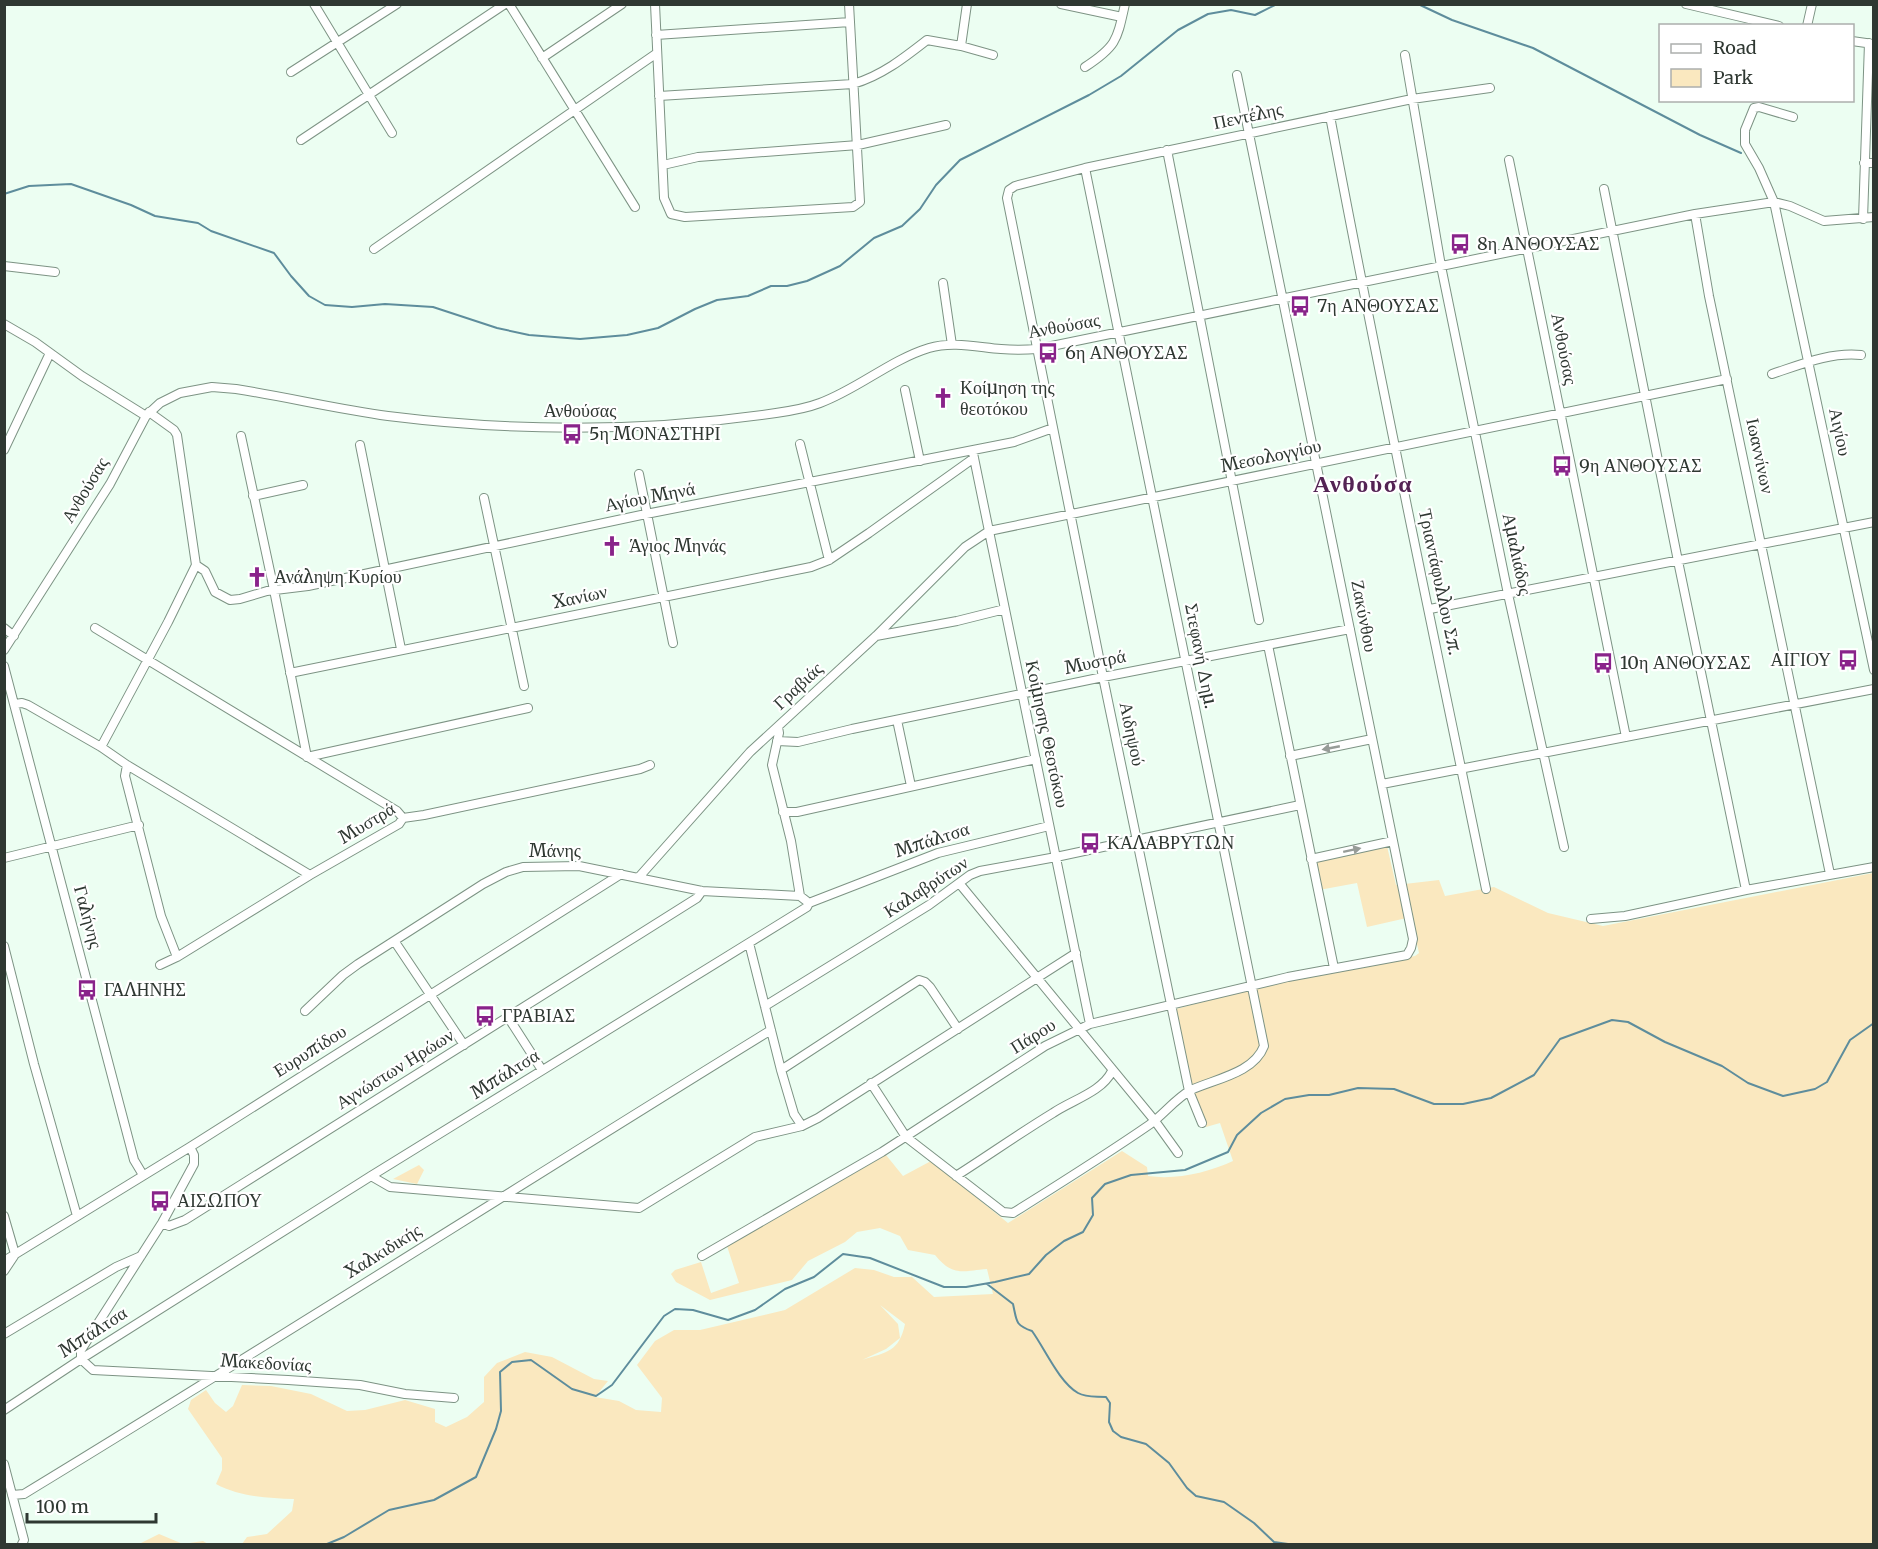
<svg xmlns="http://www.w3.org/2000/svg" width="1878" height="1549" viewBox="0 0 1878 1549" font-family="Merriweather,serif">
<style>
.green{fill:#fae8bf;fill-rule:evenodd}
.lines{fill:none;stroke-linecap:round;stroke-linejoin:round}
.stream{stroke:#5e8d9c;stroke-width:2}
.minor-casing{stroke:#7d9384;stroke-width:10}
.minor{stroke:#fff;stroke-width:8}
.oneway{fill:#979c98}
.labels{text-anchor:middle;stroke-width:4.5;stroke-linejoin:round;paint-order:stroke}
.street-label{font-size:18px;fill:#2f3832;stroke:#fff}
.poi-label{font-size:18px;fill:#2f3832;stroke:#fff;text-anchor:start}
.district-label{font-size:24px;font-weight:bold;letter-spacing:1.5px;fill:#542354;stroke:#fff}
</style>
<rect width="100%" height="100%" fill="#ecfef2"/>
<path class="green" d="M1387,846L1396,885L1439,880L1445,896L1494,887L1548,913L1603,926L1873,873V1544H242L247,1537L267,1534L292,1511L294,1499C268,1498 240,1497 216,1484L222,1470V1458L188,1409L191,1400L206,1390L215,1403L226,1412L233,1406L242,1385L271,1386L311,1394L347,1411L365,1410L405,1400L435,1409V1422L446,1427L467,1417L484,1402V1377L497,1363L525,1352L552,1357L594,1379L608,1381L595,1397L619,1401L636,1410L661,1412L662,1398L637,1365L655,1341L674,1330H700L785,1310L855,1268L874,1270L894,1277H912L934,1297L993,1294L987,1269C962,1271 953,1277 935,1255L908,1250L900,1236L880,1228L857,1232L845,1242L808,1261L792,1280L710,1300L676,1282L671,1274L675,1270L701,1262L711,1293L739,1283L727,1246L886,1155L903,1176L931,1161L1008,1223L1122,1151L1147,1167L1148,1176C1176,1180 1207,1173 1233,1161L1220,1123L1206,1127L1194,1095L1176,1009L1293,978L1415,956L1419,953L1411,917L1367,927L1357,883L1319,890L1313,862ZM880,1305L905,1324C899,1352 887,1352 862,1360L886,1349L900,1338L898,1324Z
M419,1165L424,1170L417,1184L393,1179Z
M159,1534L183,1544L203,1541L208,1544H139Z"/>
<g class="lines">
<path class="stream" d="M1418,4L1452,20L1533,48L1700,135L1741,153
M4,194L29,186L71,184L131,205L155,216L198,223L211,231L274,253L291,276L309,296L325,305L352,307L385,304L433,307L497,328L529,335L580,339L627,335L658,328L695,309L717,300L748,296L771,286H787L807,281L840,266L874,238L902,226L920,209L936,185L960,160L1089,95L1121,76L1178,30L1208,14L1231,10L1255,15L1277,4
M987,1284L1013,1304C1017,1322 1015,1325 1032,1331C1045,1349 1059,1382 1078,1393C1087,1398 1096,1396 1106,1397L1110,1403L1109,1422L1113,1431L1121,1437L1146,1444L1169,1463L1187,1488L1196,1496L1224,1502L1254,1523L1274,1542L1288,1544
M327,1544L344,1537L389,1510L434,1500L476,1477L496,1429L501,1411L500,1372L512,1362L531,1360L572,1389L596,1396L612,1385L664,1316L675,1309L693,1310L728,1320L755,1310L785,1289L814,1277L843,1254L870,1258L944,1287H966L995,1282L1029,1274L1046,1255L1064,1241L1083,1232L1093,1215L1092,1198L1105,1184L1131,1175L1185,1170L1228,1152L1237,1135L1261,1113L1285,1099L1309,1095H1329L1358,1088L1394,1089L1434,1104H1463L1491,1098L1534,1075L1560,1039L1612,1020L1628,1022L1665,1042L1722,1066L1748,1083L1783,1096L1815,1089L1827,1082L1850,1040L1874,1023"/>
<g class="minor-casing">
<path id="minor" d="M314,4L392,133
M509,4L635,207
M655,4L664,198L671,214L685,217L853,207L860,202L849,4
M1061,4L1122,17
M1686,4L1779,26
M1807,26L1812,4
M656,35L850,22
M1852,41L1873,44
M961,46L967,4
M1405,55L1441,266L1508,594L1564,847
M542,58L622,4
M1085,67C1117,46 1117,40 1125,4
M291,72L397,4
M659,96L853,84C881,76 904,58 927,40L961,46L993,55
M1330,116C1378,374 1433,631 1486,889
M1793,117L1759,107L1754,108L1745,130V144L1759,168L1774,202L1874,670
M301,140L505,4
M1167,150L1259,620
M1509,160L1626,737
M1864,163H1874
M663,165L698,157L858,145L946,125
M1604,189L1678,561L1746,890
M1695,214L1709,296L1830,874
M1863,219L1869,43
M374,249L657,53
M4,266L55,272
M943,283L952,345
M4,324L35,342L82,376L146,416
M1772,374C1802,364 1830,352 1861,355
M905,390L920,461
M149,412L174,430L177,435L196,565L205,571L215,592L230,600L240,599L267,591L308,586L646,514L1014,442L1053,428
M241,436L274,590L307,757L528,708
M800,444L829,560
M360,445L401,649
M4,450L50,353
M973,453L1090,1024
M639,474L673,643
M253,496L303,485
M484,498L524,686
M1430,609L1874,522
M4,628L14,636
M95,628L397,811L403,818
M876,636L957,621L1005,609
M1268,645L1334,968
M4,650L110,484L146,416L160,403L180,393L212,387L236,389C287,397 337,409 388,416C516,432 647,432 776,413C790,411 807,408 820,403C858,389 890,360 929,348C952,341 977,347 1001,349C1013,350 1025,350 1037,349L1695,214L1774,202L1790,206L1824,221L1874,217
M4,666L134,1160L143,1175
M290,673L811,567L829,560L869,533L974,458
M15,704L22,703L28,705L101,747L127,765L310,875
M897,720L911,786
M778,727L779,733L772,765L791,841L800,896
M777,741L798,742L852,729L1103,677L1350,629
M101,747L168,622L196,565
M1290,756L1372,739
M127,765L125,776L161,916L177,957
M1382,784L1874,689
M783,812H797L1036,759
M4,858L139,825
M1311,859L1393,841
M639,877L750,752L876,636L965,547L989,531L1727,379
M959,883L1155,1121L1178,1153
M1591,919L1625,916L1746,890L1874,867
M395,942L464,1045
M749,943L781,1070L794,1114L802,1126
M4,946L34,1064L77,1216
M160,965L177,957L310,875L399,824L403,818L424,815L640,769L650,765
M765,1006L929,905L970,875L980,871L1056,857L1300,805
M305,1011L343,975L358,964L483,884L506,872L523,867L579,866L702,891L800,896L809,903
M508,1017L542,1070
M781,1070L919,980L925,982L930,987L958,1029
M871,1083L906,1137L1003,1212L1013,1213L1021,1208C1064,1181 1107,1154 1149,1125C1163,1115 1176,1098 1191,1090C1215,1079 1254,1073 1264,1046L1085,168
M1202,1123L1189,1091L1103,677L1007,198L1009,190L1015,186L1085,168L1412,99L1490,88
M190,1147L194,1155V1164L162,1223L81,1350V1359L93,1370L288,1380L360,1385L405,1394L454,1398
M371,1176L390,1187L639,1208L755,1137L802,1126L818,1118L1076,953
M956,1176C989,1155 1020,1133 1053,1113C1072,1100 1102,1092 1112,1071
M4,1216L15,1254
M162,1223L169,1226L185,1220L697,898L702,891
M702,1256L882,1152L1045,1046L1090,1024L1288,977L1407,955L1411,948L1413,939L1237,75
M4,1261L190,1147L621,874
M4,1271L14,1256
M4,1334L116,1267L141,1256
M4,1410L81,1359L371,1176L807,907L809,903L938,853L1049,826
M4,1464L24,1540L22,1544
M12,1495L24,1494C274,1342 521,1184 771,1030"/>
</g>
<use href="#minor" class="minor"/>
</g>
<defs><path id="oneway-solid" d="M-6-.8H1V-3.2L6.5 0L1 3.2V.8H-6Z" transform="scale(1.5)"/></defs>
<g class="oneway">
<use href="#oneway-solid" transform="translate(1331 748) rotate(169)"/>
<use href="#oneway-solid" transform="translate(1352 850) rotate(-12)"/>
</g>
<defs>
<g id="bus-bare" transform="scale(1.62)"><path d="M-5-6H5V4H4V6H2V4H-2V6H-4V4H-5ZM-3.5-4V0h7V-4ZM-3.5 1.2v1.5H-2V1.2ZM2 1.2v1.5H3.5V1.2Z" fill="#89238a" stroke="#fff" stroke-width="2.5" paint-order="stroke"/></g>
<g id="church-bare" transform="scale(1.62)"><path d="M-1.2-6h2.4v3.5h3.3v2.4h-3.3V6h-2.4V-.1h-3.3v-2.4h3.3Z" fill="#89238a" stroke="#fff" stroke-width="2.5" paint-order="stroke"/></g>
</defs>
<g fill-rule="evenodd">
<use href="#bus-bare" x="1460" y="244"/>
<use href="#bus-bare" x="1300" y="306"/>
<use href="#bus-bare" x="1048" y="353"/>
<use href="#church-bare" x="943" y="398"/>
<use href="#bus-bare" x="572" y="434"/>
<use href="#bus-bare" x="1562" y="466"/>
<use href="#church-bare" x="612" y="546"/>
<use href="#church-bare" x="257" y="577"/>
<use href="#bus-bare" x="1848" y="660"/>
<use href="#bus-bare" x="1603" y="663"/>
<use href="#bus-bare" x="1090" y="843"/>
<use href="#bus-bare" x="87" y="990"/>
<use href="#bus-bare" x="485" y="1016"/>
<use href="#bus-bare" x="160" y="1201"/>
</g>
<g class="labels">
<g class="street-label">
<text transform="translate(1248 116) rotate(-12)" y="6">Πεντέλης</text>
<text transform="translate(1064 326) rotate(-10)" y="6">Ανθούσας</text>
<text transform="translate(1564 349) rotate(79)" y="6">Ανθούσας</text>
<text x="580" y="417">Ανθούσας</text>
<text transform="translate(1840 432) rotate(78)" y="6">Αιγίου</text>
<text transform="translate(1271 456) rotate(-12)" y="6">Μεσολογγίου</text>
<text transform="translate(1760 456) rotate(78)" y="6">Ιωαννίνων</text>
<text transform="translate(85 490) rotate(-59)" y="6">Ανθούσας</text>
<text transform="translate(650 497) rotate(-11)" y="6">Αγίου Μηνά</text>
<text transform="translate(1517 554) rotate(78)" y="6">Αμαλιάδος</text>
<text transform="translate(1440 582) rotate(78)" y="6">Τριαντάφυλλου Σπ.</text>
<text transform="translate(580 597) rotate(-12)" y="6">Χανίων</text>
<text transform="translate(1364 616) rotate(79)" y="6">Ζακύνθου</text>
<text transform="translate(1201 656) rotate(79)" y="6">Στεφανή Δημ.</text>
<text transform="translate(1095 662) rotate(-12)" y="6">Μυστρά</text>
<text transform="translate(798 686) rotate(-43)" y="6">Γραβιάς</text>
<text transform="translate(1047 734) rotate(78)" y="6">Κοίμησης Θεοτόκου</text>
<text transform="translate(1132 734) rotate(78)" y="6">Αιδηψού</text>
<text transform="translate(367 823) rotate(-31)" y="6">Μυστρά</text>
<text transform="translate(932 840) rotate(-18)" y="6">Μπάλτσα</text>
<text x="555" y="857">Μάνης</text>
<text transform="translate(926 887) rotate(-33)" y="6">Καλαβρύτων</text>
<text transform="translate(88 917) rotate(75)" y="6">Γαλήνης</text>
<text transform="translate(1033 1036) rotate(-32)" y="6">Πάρου</text>
<text transform="translate(310 1051) rotate(-32)" y="6">Ευρυπίδου</text>
<text transform="translate(395 1069) rotate(-32)" y="6">Αγνώστων Ηρώων</text>
<text transform="translate(505 1074) rotate(-32)" y="6">Μπάλτσα</text>
<text transform="translate(383 1251) rotate(-32)" y="6">Χαλκιδικής</text>
<text transform="translate(93 1332) rotate(-33)" y="6">Μπάλτσα</text>
<text transform="translate(266 1363) rotate(3)" y="6">Μακεδονίας</text>
</g>
<g class="poi-label">
<text x="1477" y="250">8η ΑΝΘΟΥΣΑΣ</text>
<text x="1317" y="312">7η ΑΝΘΟΥΣΑΣ</text>
<text x="1065" y="359">6η ΑΝΘΟΥΣΑΣ</text>
<text x="960" y="394">Κοίμηση της<tspan x="960" dy="21">θεοτόκου</tspan></text>
<text x="589" y="440">5η ΜΟΝΑΣΤΗΡΙ</text>
<text x="1579" y="472">9η ΑΝΘΟΥΣΑΣ</text>
<text x="629" y="552">Άγιος Μηνάς</text>
<text x="274" y="583">Ανάληψη Κυρίου</text>
<text x="1831" y="666" text-anchor="end">ΑΙΓΙΟΥ</text>
<text x="1620" y="669">10η ΑΝΘΟΥΣΑΣ</text>
<text x="1107" y="849">ΚΑΛΑΒΡΥΤΩΝ</text>
<text x="104" y="996">ΓΑΛΗΝΗΣ</text>
<text x="502" y="1022">ΓΡΑΒΙΑΣ</text>
<text x="177" y="1207">ΑΙΣΩΠΟΥ</text>
</g>
<g class="district-label">
<text x="1363" y="492">Ανθούσα</text>
</g>
</g>
<rect width="1878" height="1549" fill="none" stroke="#2f3832" stroke-width="12"/>
<rect x="1659" y="24" width="195" height="78" fill="#ffffff" stroke="#acafad" stroke-width="1.5"/>
<rect x="1671" y="44" width="30" height="9" fill="#ffffff" stroke="#acafad" stroke-width="1.5"/>
<text x="1713" y="54" font-size="18" fill="#2f3832">Road</text>
<rect x="1671" y="69" width="30" height="18" fill="#fae8bf" stroke="#acafad" stroke-width="1.5"/>
<text x="1713" y="84" font-size="18" fill="#2f3832">Park</text>
<path d="M27 1513v9h129v-9" fill="none" stroke="#2f3832" stroke-width="3"/>
<text x="36" y="1513" font-size="18" fill="#2f3832" stroke="#ffffff" stroke-width="4.5" paint-order="stroke">100 m</text>
</svg>
